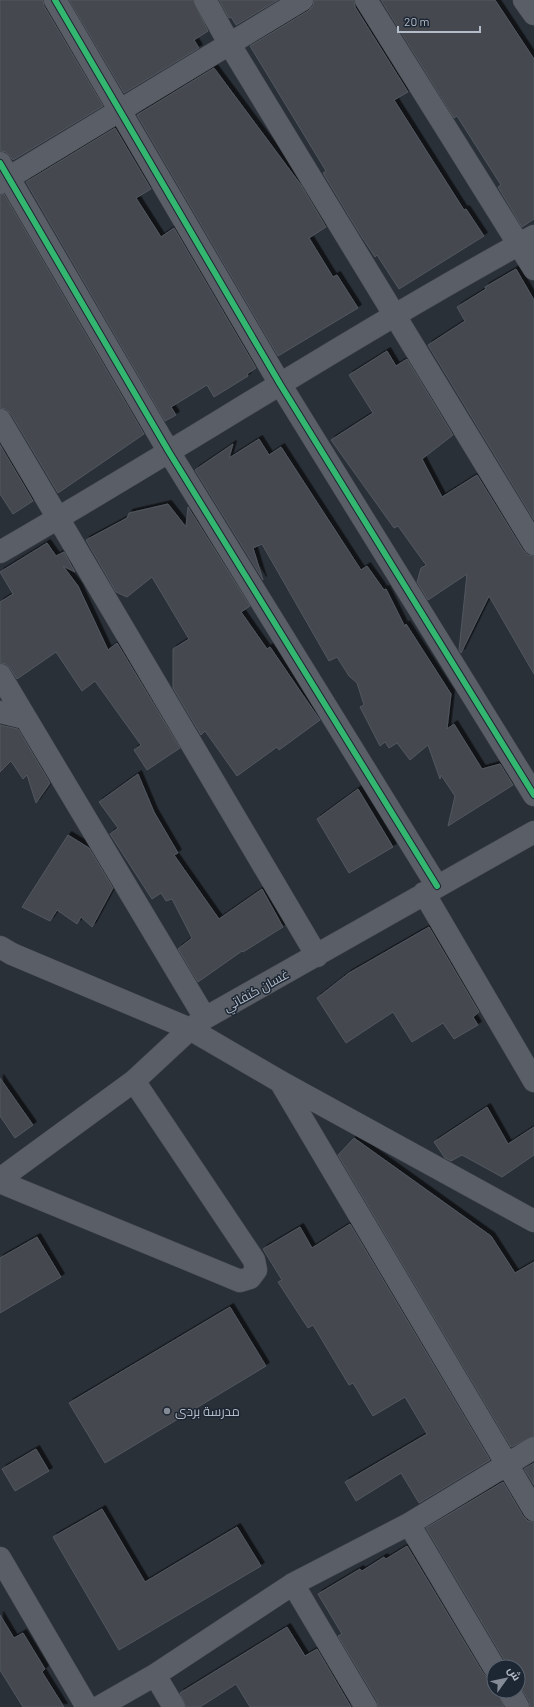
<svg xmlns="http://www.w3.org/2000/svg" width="534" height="1707" viewBox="0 0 534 1707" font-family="Barlow,Cairo,sans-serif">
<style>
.building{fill:#444950;stroke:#52575f;filter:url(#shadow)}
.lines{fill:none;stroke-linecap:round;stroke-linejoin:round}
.minor-casing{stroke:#484c53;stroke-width:23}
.minor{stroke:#5a5e66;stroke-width:22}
.cycleway-casing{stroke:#1d2633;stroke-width:8}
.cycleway{stroke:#33b770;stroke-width:6}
.poi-dot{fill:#848b96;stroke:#1d2633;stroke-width:1.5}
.labels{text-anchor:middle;stroke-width:3;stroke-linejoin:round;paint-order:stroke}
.street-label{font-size:13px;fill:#b4bcc9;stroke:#1d2633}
.poi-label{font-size:13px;fill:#b4bcc9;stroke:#1d2633;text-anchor:start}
</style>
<defs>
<filter id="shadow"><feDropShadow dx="3.5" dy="-3.5" stdDeviation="0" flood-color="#0009"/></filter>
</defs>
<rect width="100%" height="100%" fill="#2a3038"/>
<path class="building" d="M0,0H43L44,6L103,106L13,160L6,152L0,151Z
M69,0H193L208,31L194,40L199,48L124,93Z
M219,0H278L236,25L231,17L229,18Z
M314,0H354L355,7L408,92L394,100L464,210L466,209L484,236L399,289L377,255L375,257L358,231L323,173L326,171L250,46L308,11L313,6Z
M381,0H495L534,59V219L522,227L498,187L501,185L457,116L454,118Z
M214,68L301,185L326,227L309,238L333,277L337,275L358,308L278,356L137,115Z
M115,128L151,189L136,198L161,237L174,228L256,368L247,374L248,376L214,397L207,385L171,407L176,415L165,421L26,182Z
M4,194L144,434L58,493L11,414L6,409L0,408V195Z
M516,269L534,300V520L428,345L465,321L457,307L486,289L485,287Z
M387,351L396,366L407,359L453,435L422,459L442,497L477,475L523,550L528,555L534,556V674L489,596L461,653L459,650L467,574L428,600L417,582L421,568L426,565L398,526L394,528L331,440L373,413L349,375Z
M259,439L269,455L281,447L361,570L367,566L384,590L386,589L405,627L406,624L451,694L447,729L454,724L482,769L500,764L513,785L448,826L455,796L441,775L440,779L428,745L410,760L397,743L389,748L385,742L380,746L360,707L364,705L357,683L349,676L337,657L329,661L262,544L253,548L263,580L195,470L233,444L229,458Z
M0,445L33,501L13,514L0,494Z
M168,504L186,527L188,507L250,606L241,612L267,649L270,647L320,720L279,750L277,747L237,776L205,731L201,735L173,688V649L189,639L152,577L127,597L116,592L86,540L127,518L129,513Z
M47,543L56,556L64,552L75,572L63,566L78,586L108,650L117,643L180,748L147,770L134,750L141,745L95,681L82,691L56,652L17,679L10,668L6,664L0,663V602L13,594L0,572Z
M0,725L18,729L50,783L36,803L27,775L23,779L11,761L0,772Z
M138,774L154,812L178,853L174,855L219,919L262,889L283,927L243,952L242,951L198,982L178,949L192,938L172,899L166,901L161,893L152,899L110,834L118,828L99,802Z
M358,789L393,847L349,873L317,819Z
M68,835L89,848L113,888L92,927L81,917L77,924L57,910L50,921L22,907Z
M429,927L479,1012L473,1017L478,1025L454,1039L443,1023L412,1042L393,1012L346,1043L317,998L349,973Z
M0,1078L33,1125L15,1138L0,1116Z
M487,1107L508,1144L534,1127V1155L502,1177L462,1155L451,1161L445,1158L434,1142Z
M354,1138L491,1236L515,1273L534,1262V1436L511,1447L338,1155Z
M350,1224L490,1460L419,1503L401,1473L356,1501L345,1482L427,1434L405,1397L373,1416L353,1383L349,1385L313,1325L308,1328L278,1282L282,1280L263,1249L300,1227L312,1248Z
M37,1237L61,1277L0,1313V1258Z
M230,1307L266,1366L105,1463L69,1403Z
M36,1449L49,1471L15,1491L2,1469Z
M534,1463V1485L524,1469Z
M503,1482L523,1516L528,1521L534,1522V1707H530L529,1701L518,1683V1667H506L505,1661L426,1528Z
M102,1509L145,1582L237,1527L261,1566L119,1650L53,1537Z
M407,1546L483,1673L488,1678L494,1679V1691H497L504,1707H378L377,1701L338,1636L342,1634L318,1594L360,1569L362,1571L384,1557L386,1559Z
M0,1615L14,1638L23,1633L45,1669L42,1672L64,1707H23L0,1670Z
M287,1627L305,1656L317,1649L351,1707H250L236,1684L200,1707H186L180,1693Z"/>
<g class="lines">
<g class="minor-casing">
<path id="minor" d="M55,0L280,384L534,795
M205,0L230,45L534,544
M366,0L534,269
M524,0L534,14
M0,163L169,452L437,886
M0,183L302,0
M0,420L317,956
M0,552C179,449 353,335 534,236
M0,675L205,1018
M0,712L25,718
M424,893L534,1081
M0,947L12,954L190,1029L281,1082L534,1221
M281,1083L534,1510
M0,1179L134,1081L190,1029L205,1018C315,957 424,893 534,832
M0,1182L240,1281L250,1278L256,1270L254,1260L134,1081
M409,1524L494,1667
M0,1558L87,1707
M293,1584L366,1707
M155,1675L174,1707
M509,1691L518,1707
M99,1707L155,1675L293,1584L409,1524L534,1448"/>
</g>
<use href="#minor" class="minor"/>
<g class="cycleway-casing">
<path id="cycleway" d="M55,0L280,384L534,795
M0,163L169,452L437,886"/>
</g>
<use href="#cycleway" class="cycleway"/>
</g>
<circle class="poi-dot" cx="167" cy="1411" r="4"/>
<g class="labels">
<g class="street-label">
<text transform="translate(256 990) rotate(-29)" y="5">غسان كنفاتي</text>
</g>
<g class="poi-label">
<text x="175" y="1416">مدرسة بردى</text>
</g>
</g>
<g transform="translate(506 1679) rotate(57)"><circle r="19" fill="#1d2633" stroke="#59626f"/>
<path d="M0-3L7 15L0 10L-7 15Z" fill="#848b96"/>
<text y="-6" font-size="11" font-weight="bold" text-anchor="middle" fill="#b4bcc9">ش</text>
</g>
<path d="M398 26v6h82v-6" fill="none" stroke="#b4bcc9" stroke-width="2"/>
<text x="404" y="26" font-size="12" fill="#b4bcc9" stroke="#1d2633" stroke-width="3" paint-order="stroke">20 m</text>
</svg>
